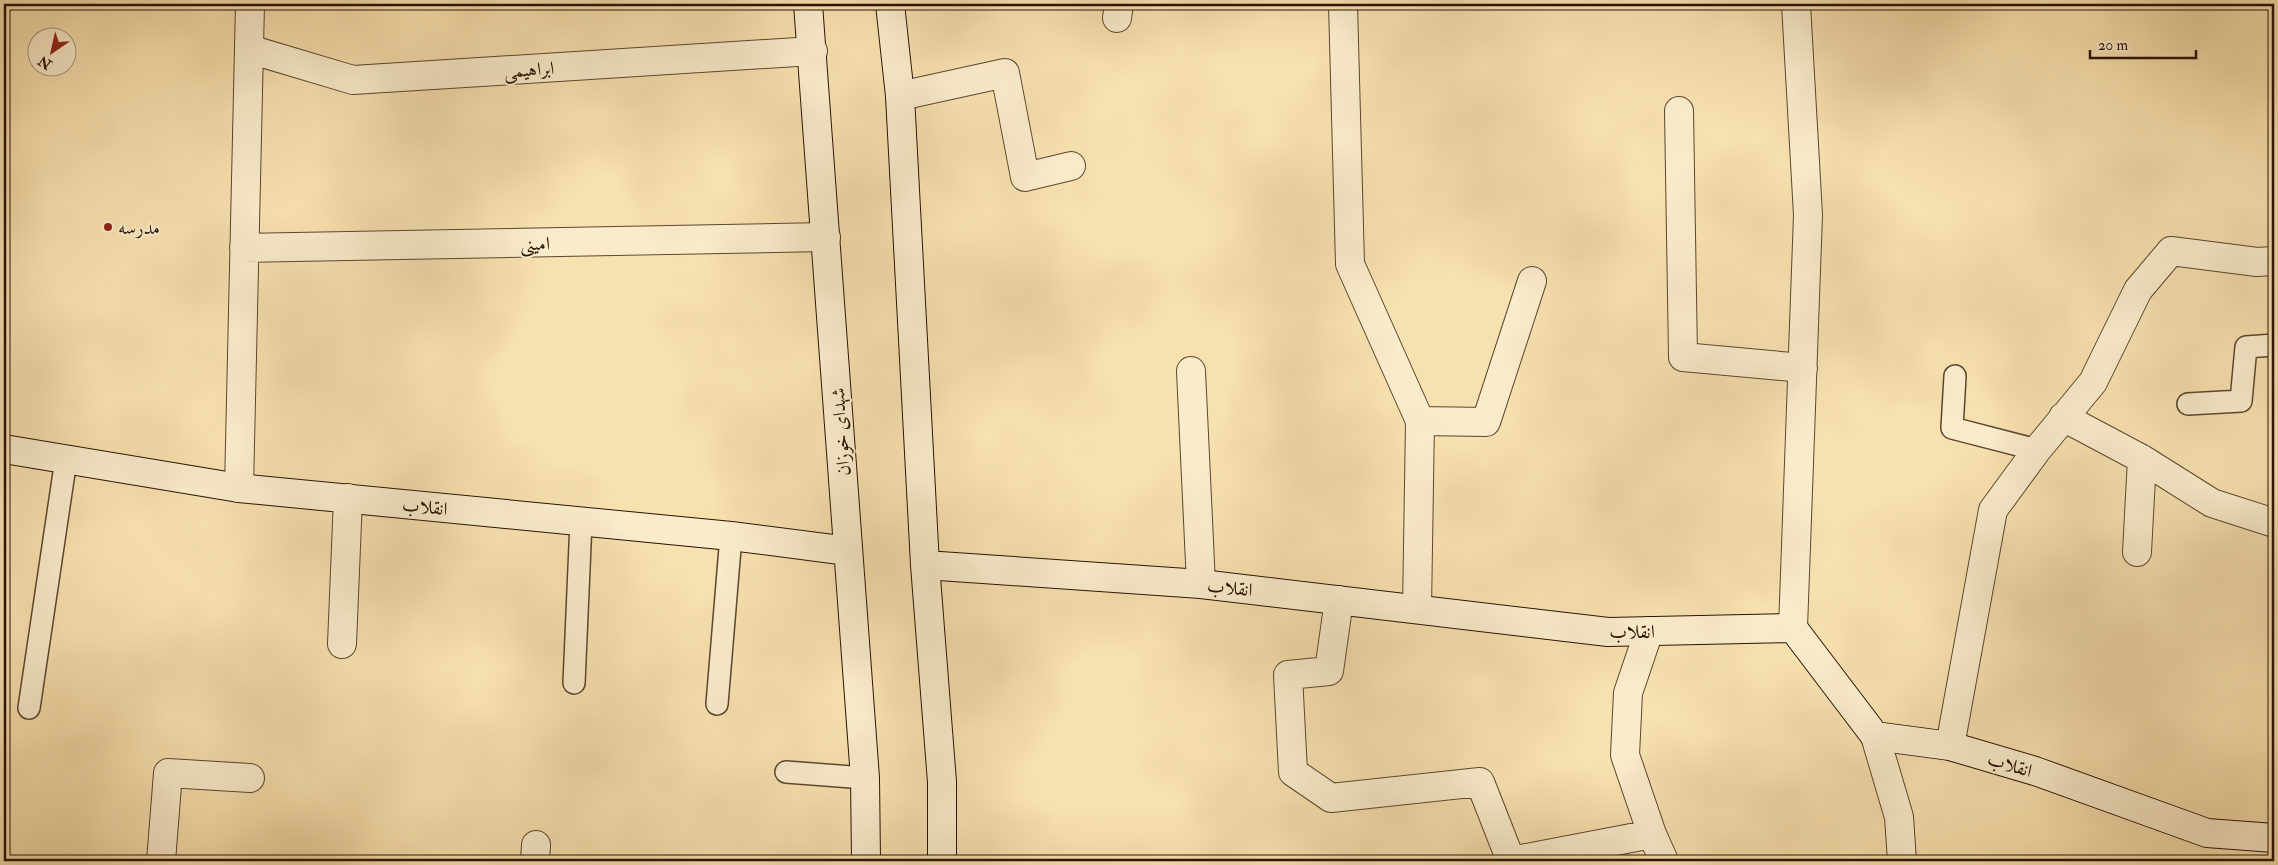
<svg xmlns="http://www.w3.org/2000/svg" width="2278" height="865" viewBox="0 0 2278 865" font-family="'IM FELL Double Pica',Amiri,serif">
<style>
.lines{fill:none;stroke-linecap:round;stroke-linejoin:round}
.lane-casing{stroke:#5c4630;stroke-width:24}
.street-casing{stroke:#5c4630;stroke-width:30}
.secondary-casing{stroke:#291205;stroke-width:30}
.lane{stroke:#faeccb;stroke-width:21}
.street{stroke:#faeccb;stroke-width:28}
.secondary{stroke:#faeccb;stroke-width:28}
.poi-dot{fill:#8f2418;stroke:#faeccb;stroke-width:2}
.labels{text-anchor:middle;stroke-width:4;stroke-linejoin:round;paint-order:stroke}
.street-label{font-size:19px;fill:#291205;stroke:#faeccb}
.poi-label{font-size:19px;fill:#291205;stroke:#faeccb;text-anchor:start}
</style>
<rect width="100%" height="100%" fill="#f7e1af"/>
<filter id="stains"><feTurbulence type="fractalNoise" baseFrequency=".004" numOctaves="4"/><feColorMatrix values="0 0 0 0 .2 0 0 0 0 .09 0 0 0 0 .02 0 0 0 .5 -.17"/></filter>
<radialGradient id="worn" r=".72"><stop offset=".6" stop-color="#630" stop-opacity="0"/><stop offset="1" stop-color="#630" stop-opacity=".3"/></radialGradient>
<g class="lines">
<g class="lane-casing">
<path id="lane" d="M1955,376L1952,428L2037,450
M2188,404L2241,401L2246,347L2274,345
M574,683L581,522
M717,704L731,536
M29,708L66,459
M786,772L865,778"/>
</g>
<g class="street-casing">
<path id="street" d="M1343,4L1350,264L1420,421L1417,609
M1117,18L1119,4
M249,49L353,80L813,51
M900,96L1005,73L1025,177L1071,166
M1679,111L1683,357L1803,368
M244,248L826,237
M1191,371L1201,584
M2063,417L2142,459L2212,503L2274,523
M1420,421L1486,422L1532,281
M239,488L250,4
M2137,552L2142,459
M1339,600L1329,671L1288,675L1293,772L1331,798L1480,782L1511,861L1652,834
M1793,628L1808,215L1796,4
M1649,631L1628,693L1625,755L1652,834L1664,861
M342,644L348,498
M1875,736L1899,817L1902,861
M1950,746L1993,510L2037,450L2093,382L2138,290L2171,251L2257,262L2274,261
M161,861L168,773L250,778
M535,861L536,845"/>
</g>
<g class="secondary-casing">
<path id="secondary" d="M808,4L865,778L866,861
M890,4L900,96L925,565L942,782V861
M4,449L239,488L731,536L848,551
M925,565L1201,584L1608,632L1793,628L1875,736L1950,746L2035,771L2207,833L2274,838"/>
</g>
<use href="#lane" class="lane"/>
<use href="#street" class="street"/>
<use href="#secondary" class="secondary"/>
</g>
<circle class="poi-dot" cx="108" cy="227" r="5"/>
<g class="labels">
<g class="street-label">
<text transform="translate(529 69) rotate(-4)" y="7">ابراهیمی</text>
<text transform="translate(535 243) rotate(-1)" y="7">امینی</text>
<text transform="translate(840 432) rotate(-94)" y="7">شهدای خوزان</text>
<text transform="translate(425 506) rotate(6)" y="7">انقلاب</text>
<text transform="translate(1230 587) rotate(6)" y="7">انقلاب</text>
<text x="1632" y="638">انقلاب</text>
<text transform="translate(2010 764) rotate(17)" y="7">انقلاب</text>
</g>
<g class="poi-label">
<text x="118" y="234">مدرسه</text>
</g>
</g>
<rect width="2278" height="865" fill="none" stroke="#f7e1af" stroke-width="20"/>
<rect x="5" y="5" width="2268" height="855" fill="none" stroke="#291205" stroke-width="2.5"/>
<rect x="10" y="10" width="2258" height="845" fill="none" stroke="#291205"/>
<g transform="translate(52 52) rotate(214)"><circle r="24" fill="#faeccb" stroke="#a6957c"/>
<path d="M0-4L9 19L0 12L-9 19Z" fill="#8f2418"/>
<text y="-8" font-size="14" font-weight="bold" text-anchor="middle" fill="#291205">N</text>
</g>
<path d="M2090 50v8h106v-8" fill="none" stroke="#291205" stroke-width="2.5"/>
<text x="2098" y="50" font-size="15" fill="#291205" stroke="#faeccb" stroke-width="4" paint-order="stroke">20 m</text>
<rect width="100%" height="100%" filter="url(#stains)"/>
<rect width="100%" height="100%" fill="url(#worn)"/>
</svg>
